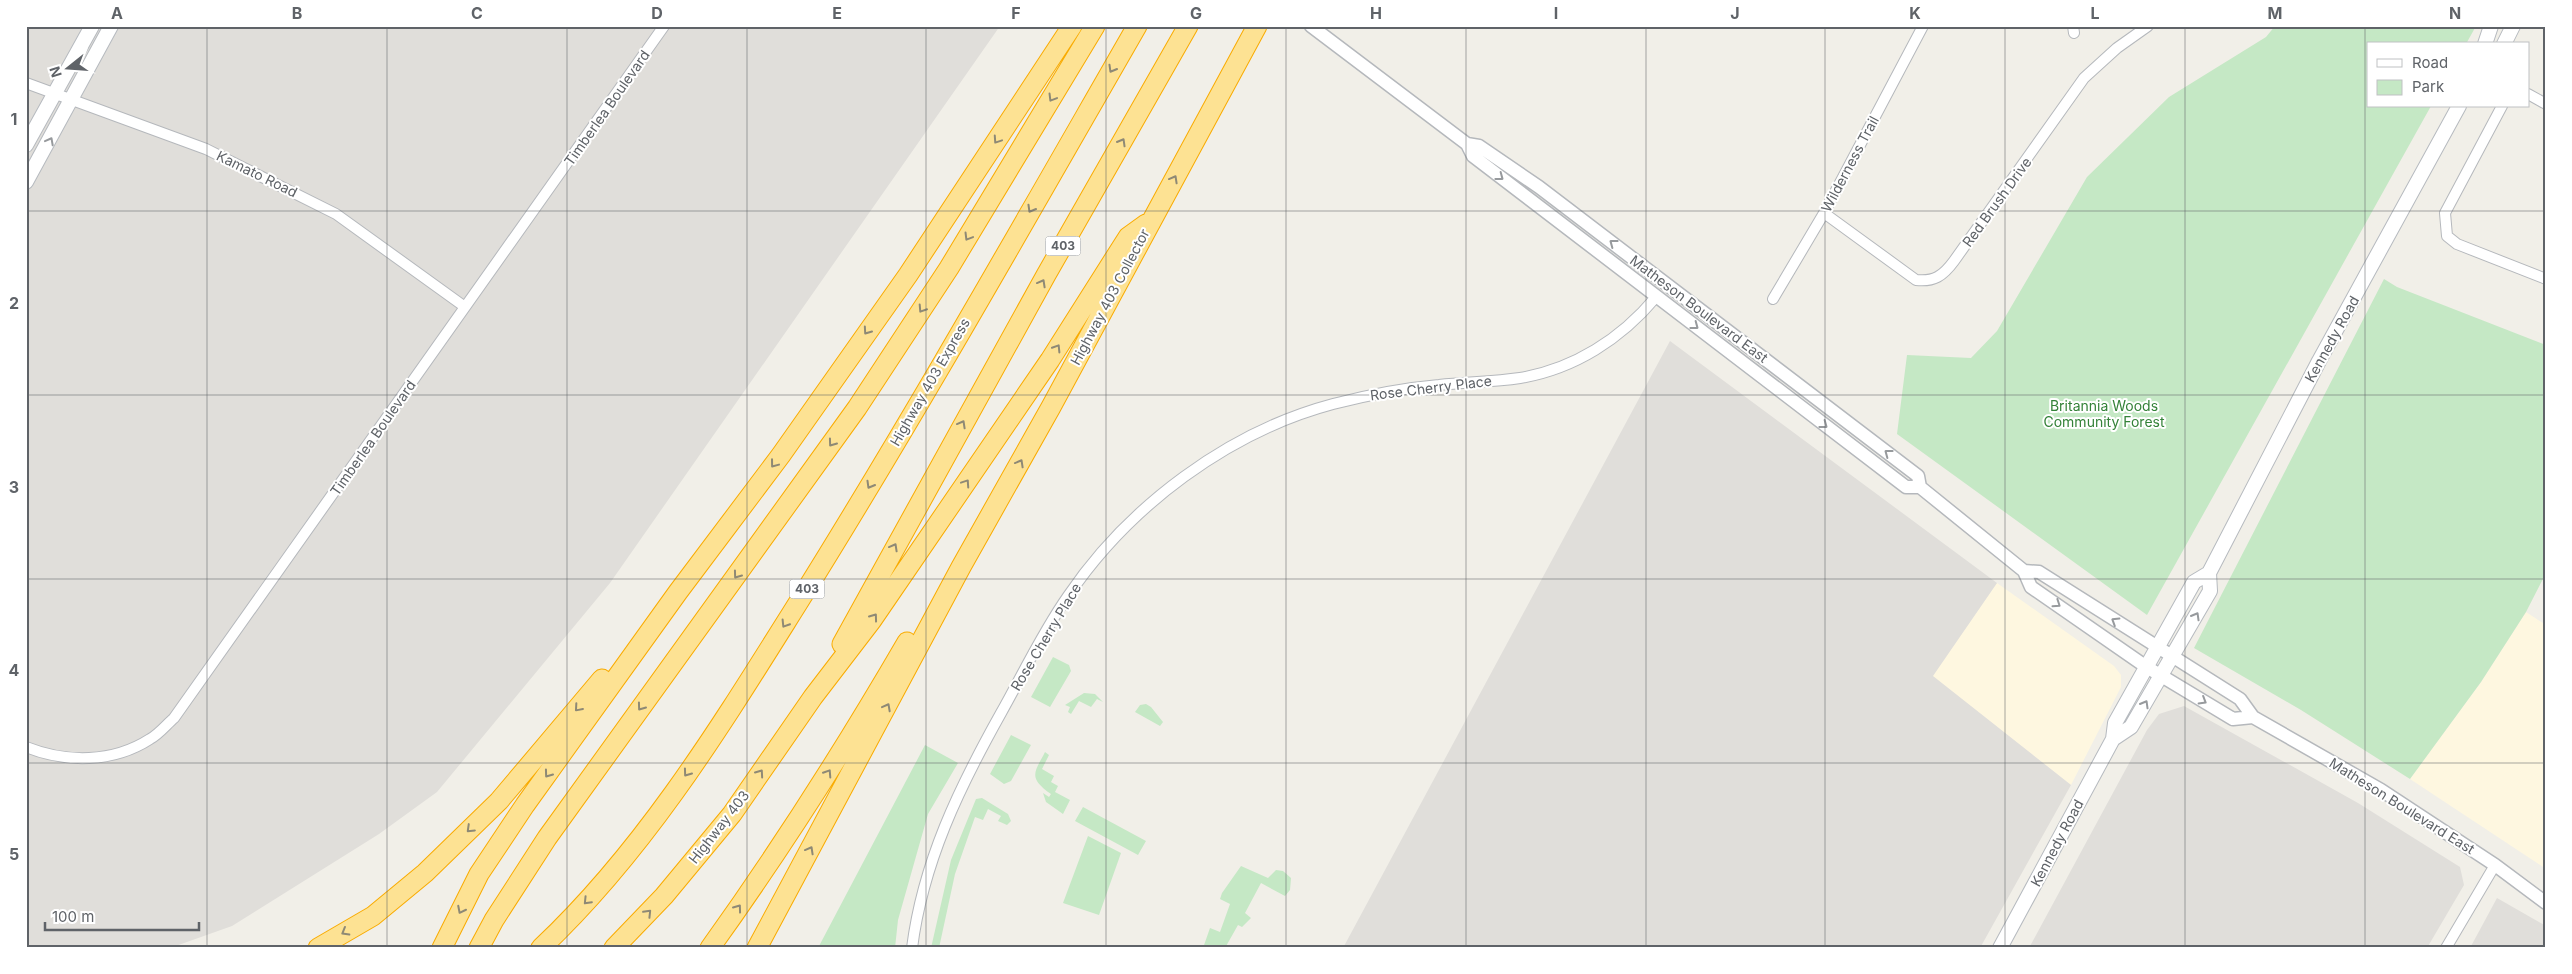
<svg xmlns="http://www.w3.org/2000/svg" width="2572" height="974" viewBox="0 0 2572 974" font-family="Inter,sans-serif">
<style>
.commercial{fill:#fef7e0}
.industrial{fill:#e0deda}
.green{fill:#c5e8c5}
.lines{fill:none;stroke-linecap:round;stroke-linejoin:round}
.minor-casing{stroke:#b5b8bc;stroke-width:12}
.tertiary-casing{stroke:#b5b8bc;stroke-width:15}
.secondary-casing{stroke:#b6babf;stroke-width:16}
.motorway-casing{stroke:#f9ab00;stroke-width:21}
.minor{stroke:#fff;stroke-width:10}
.tertiary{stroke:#fff;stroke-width:12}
.secondary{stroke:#fff;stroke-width:14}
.motorway{stroke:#fde293;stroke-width:19}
.oneway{stroke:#8e8975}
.oneway2{stroke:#979a9d}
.grid{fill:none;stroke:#5f6368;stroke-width:1;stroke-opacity:0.55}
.labels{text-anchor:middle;stroke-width:4;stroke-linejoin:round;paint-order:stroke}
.shield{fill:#fff;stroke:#8f9295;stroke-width:1}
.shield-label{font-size:12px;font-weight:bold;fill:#5f6368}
.street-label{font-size:14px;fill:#5f6368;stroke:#fff}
.park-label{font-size:14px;fill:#348238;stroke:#fff}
.neatline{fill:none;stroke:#5f6368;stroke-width:2}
.grid-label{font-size:16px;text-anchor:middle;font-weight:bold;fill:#5f6368}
</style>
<rect width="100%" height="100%" fill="#f1efe8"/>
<path class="commercial" d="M1997,583L2114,666L2121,675V687L2071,785L1932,676Z
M2526,612L2546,625V869L2410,779L2481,682Z"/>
<path class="industrial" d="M26,26H1000L610,583L437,792L379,834L232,926L170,948H26Z
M1670,341L1997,583L1933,676L2071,785L1980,948H1343Z
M2184,706L2358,803L2460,867L2464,885L2427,948H2029L2147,730L2159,714Z
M2497,898L2546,926V948H2470Z"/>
<path class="green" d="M2275,26H2476L2466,44H2368V106H2431L2147,615L1897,434L1907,355L1971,358L1997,331L2087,177L2169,97L2266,37Z
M2384,279L2397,287L2546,345V573L2526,612L2481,682L2410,779L2301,710L2194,648Z
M1053,657L1069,665L1071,671L1050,707L1031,697Z
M1084,693L1095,694L1103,702L1097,699L1091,707L1079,701L1071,714L1068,712L1070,707L1065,705Z
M1146,704L1151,707L1163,722L1160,726L1135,712L1140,705Z
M1011,735L1031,745L1011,781L1004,784L990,774Z
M925,745L958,763L928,814L898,920L895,948H818Z
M1045,752L1049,755L1042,769L1054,776L1051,782L1058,786L1055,792L1070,800L1063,814L1046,802L1043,793L1049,797L1051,794C1027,777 1035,772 1045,752Z
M982,798L1008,814L1011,821L1007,825L998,821L1001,816L988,809L983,820L975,817L955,874L939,948H931L951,860L976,799Z
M1083,807L1146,841L1138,855L1075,821Z
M1088,836L1121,853L1099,915L1063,903Z
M1241,866L1268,878L1276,870L1283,871L1291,878L1290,890L1285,896L1261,883L1245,913L1251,918L1242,927L1238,925L1225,948H1203L1210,928L1220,932L1230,904L1220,899L1222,893Z"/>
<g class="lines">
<g class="minor-casing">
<path id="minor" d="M2073,26L2074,33
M26,83L206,149L336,214L465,307
M2528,94L2546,104
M2502,106L2445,213L2447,236L2457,244L2546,279
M1824,213L1916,280C1934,282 1943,276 1954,261L2084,78L2117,48L2148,26
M1773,299L1824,213L1923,26
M26,747C66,763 113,763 150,739C159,734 166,725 174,718L664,26
M912,948C923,862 959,788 1001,713C1023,674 1042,633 1068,596C1129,506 1228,432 1333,404C1368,395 1404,388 1439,385C1466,382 1493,382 1520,378C1574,369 1621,339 1656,297
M2446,948L2495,865"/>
</g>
<g class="tertiary-casing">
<path id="tertiary" d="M1311,26L1467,144L1473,156L1906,487H1920L2024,571L2031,587L2145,666L2233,719L2253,717
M1467,144L1479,146L1539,187L1918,476L1920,487
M2024,571L2039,572L2240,699L2253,717L2381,790L2495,865L2546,903"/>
</g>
<g class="secondary-casing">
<path id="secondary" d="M2485,44L2491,26
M2504,44L2513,26
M26,145L92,26
M26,182L111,26
M2113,739L2131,727L2210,591L2209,573L2319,361L2459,106
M2000,948L2113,739L2115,723L2194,582L2209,573"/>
</g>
<g class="motorway-casing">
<path id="motorway" d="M842,644L1046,275L1188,26
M318,948L373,916L425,873L499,801L602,679
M442,948L479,874L525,805L678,592L781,455L908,275L1072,26
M479,948L494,920L547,838L857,408L949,268L1095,26
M541,948C646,849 722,724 798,603C916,414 1026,219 1137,26
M614,948L664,896L732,814L813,697L872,620L1050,360L1128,237L1146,224
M710,948C781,849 846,747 907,642
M757,948L961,567L1051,407L1257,26"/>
</g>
<use href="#minor" class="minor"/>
<use href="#tertiary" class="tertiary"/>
<use href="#secondary" class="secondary"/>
<use href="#motorway" class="motorway"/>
</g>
<defs><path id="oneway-chevron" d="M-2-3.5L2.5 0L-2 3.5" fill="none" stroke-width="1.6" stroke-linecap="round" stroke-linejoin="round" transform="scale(1.25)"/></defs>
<g class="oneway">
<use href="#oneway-chevron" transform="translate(1112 69) rotate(120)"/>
<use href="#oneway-chevron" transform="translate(1052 98) rotate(121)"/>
<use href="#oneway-chevron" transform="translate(997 140) rotate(124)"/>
<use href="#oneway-chevron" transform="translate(1122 142) rotate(-60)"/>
<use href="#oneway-chevron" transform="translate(1174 179) rotate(-61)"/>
<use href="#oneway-chevron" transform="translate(1031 209) rotate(120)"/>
<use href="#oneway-chevron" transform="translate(968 237) rotate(121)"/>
<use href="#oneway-chevron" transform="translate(1042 283) rotate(-61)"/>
<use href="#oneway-chevron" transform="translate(922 309) rotate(123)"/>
<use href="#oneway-chevron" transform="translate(867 331) rotate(125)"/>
<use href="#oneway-chevron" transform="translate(1057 348) rotate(-58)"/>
<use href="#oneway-chevron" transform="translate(962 424) rotate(-61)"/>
<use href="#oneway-chevron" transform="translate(832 443) rotate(126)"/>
<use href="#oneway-chevron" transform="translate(1020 463) rotate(-61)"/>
<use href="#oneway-chevron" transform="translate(774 464) rotate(127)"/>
<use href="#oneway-chevron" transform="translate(966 483) rotate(-56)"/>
<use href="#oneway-chevron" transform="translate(870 485) rotate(120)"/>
<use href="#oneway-chevron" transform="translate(894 547) rotate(-61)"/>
<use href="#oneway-chevron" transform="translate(737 575) rotate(126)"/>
<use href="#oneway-chevron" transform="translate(874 617) rotate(-54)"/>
<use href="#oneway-chevron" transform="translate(785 624) rotate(122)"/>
<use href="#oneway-chevron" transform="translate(641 707) rotate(126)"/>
<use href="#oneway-chevron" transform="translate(887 707) rotate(-62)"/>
<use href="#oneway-chevron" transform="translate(578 708) rotate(131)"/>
<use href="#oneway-chevron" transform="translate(687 773) rotate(126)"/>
<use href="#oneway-chevron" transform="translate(760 773) rotate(-55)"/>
<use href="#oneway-chevron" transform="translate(828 773) rotate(-57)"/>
<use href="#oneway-chevron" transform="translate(548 774) rotate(126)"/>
<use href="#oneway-chevron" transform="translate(470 829) rotate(136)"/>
<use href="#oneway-chevron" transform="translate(810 850) rotate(-61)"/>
<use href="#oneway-chevron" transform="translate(587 901) rotate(134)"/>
<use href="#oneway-chevron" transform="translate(738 908) rotate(-54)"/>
<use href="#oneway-chevron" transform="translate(461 910) rotate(117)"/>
<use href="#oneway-chevron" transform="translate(648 913) rotate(-46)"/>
<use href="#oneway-chevron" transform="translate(345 932) rotate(150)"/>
</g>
<g class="oneway2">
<use href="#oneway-chevron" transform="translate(50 141) rotate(-62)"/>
<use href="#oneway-chevron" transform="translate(1500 177) rotate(37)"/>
<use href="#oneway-chevron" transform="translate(1613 243) rotate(-143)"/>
<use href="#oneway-chevron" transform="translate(1695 326) rotate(37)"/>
<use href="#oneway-chevron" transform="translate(1824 425) rotate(37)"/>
<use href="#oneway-chevron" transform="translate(1888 453) rotate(-143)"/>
<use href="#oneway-chevron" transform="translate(2057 604) rotate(34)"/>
<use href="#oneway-chevron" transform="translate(2196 616) rotate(-60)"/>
<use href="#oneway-chevron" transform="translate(2115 621) rotate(-148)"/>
<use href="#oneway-chevron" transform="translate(2203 701) rotate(31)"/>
<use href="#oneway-chevron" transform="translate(2145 704) rotate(-60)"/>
</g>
<path class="grid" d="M207,26V948M387,26V948M567,26V948M747,26V948M926,26V948M1106,26V948M1286,26V948M1466,26V948M1646,26V948M1825,26V948M2005,26V948M2185,26V948M2365,26V948M26,211H2546M26,395H2546M26,579H2546M26,763H2546"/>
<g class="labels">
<g class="shield">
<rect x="1045.5" y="236.5" width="35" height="19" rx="4"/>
<rect x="789.5" y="579.5" width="35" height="19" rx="4"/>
</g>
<g class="shield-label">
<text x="1063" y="250">403</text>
<text x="807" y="593">403</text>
</g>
<g class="street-label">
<text transform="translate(607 108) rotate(-55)" y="5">Timberlea Boulevard</text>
<text transform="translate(1850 164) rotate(-62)" y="5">Wilderness Trail</text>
<text transform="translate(257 174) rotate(26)" y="5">Kamato Road</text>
<text transform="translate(1997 202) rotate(-54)" y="5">Red Brush Drive</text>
<text transform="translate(1110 297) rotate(-62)" y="5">Highway 403 Collector</text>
<text transform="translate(1699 309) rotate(37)" y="5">Matheson Boulevard East</text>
<text transform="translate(2332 339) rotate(-61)" y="5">Kennedy Road</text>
<text transform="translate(930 382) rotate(-60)" y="5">Highway 403 Express</text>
<text transform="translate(1431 388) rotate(-7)" y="5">Rose Cherry Place</text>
<text transform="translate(373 438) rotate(-55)" y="5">Timberlea Boulevard</text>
<text transform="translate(1046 637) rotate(-59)" y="5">Rose Cherry Place</text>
<text transform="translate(2402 806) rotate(32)" y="5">Matheson Boulevard East</text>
<text transform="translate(719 827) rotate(-52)" y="5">Highway 403</text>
<text transform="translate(2057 843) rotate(-62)" y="5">Kennedy Road</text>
</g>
<g class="park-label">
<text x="2104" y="411">Britannia Woods<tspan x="2104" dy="16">Community Forest</tspan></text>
</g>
</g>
<rect width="2572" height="974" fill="none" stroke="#ffffff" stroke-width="55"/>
<rect x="2367" y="42" width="162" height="65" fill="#ffffff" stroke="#bfc1c3"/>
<rect x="2377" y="59" width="25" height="8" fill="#ffffff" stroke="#bfc1c3"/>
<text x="2412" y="68" font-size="15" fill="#5f6368">Road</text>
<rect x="2377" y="80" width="25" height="15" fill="#c5e8c5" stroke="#bfc1c3"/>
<text x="2412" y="92" font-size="15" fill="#5f6368">Park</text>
<g transform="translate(68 68) rotate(253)" stroke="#ffffff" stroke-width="4" paint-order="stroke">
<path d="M0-4L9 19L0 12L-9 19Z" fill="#5f6368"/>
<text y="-8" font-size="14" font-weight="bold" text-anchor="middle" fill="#5f6368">N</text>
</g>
<path d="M45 922v8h154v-8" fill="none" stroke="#5f6368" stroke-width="2.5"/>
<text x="52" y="922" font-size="15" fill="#5f6368" stroke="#ffffff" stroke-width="4" paint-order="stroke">100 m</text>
<rect x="28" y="28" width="2516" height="918" class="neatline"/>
<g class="grid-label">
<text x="117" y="19">A</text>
<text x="297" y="19">B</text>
<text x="477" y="19">C</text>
<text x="657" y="19">D</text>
<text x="837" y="19">E</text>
<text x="1016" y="19">F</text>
<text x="1196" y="19">G</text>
<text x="1376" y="19">H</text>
<text x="1556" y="19">I</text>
<text x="1735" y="19">J</text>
<text x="1915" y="19">K</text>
<text x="2095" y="19">L</text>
<text x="2275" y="19">M</text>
<text x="2455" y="19">N</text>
<text x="14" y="125">1</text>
<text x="14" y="309">2</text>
<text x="14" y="493">3</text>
<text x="14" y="676">4</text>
<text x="14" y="860">5</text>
</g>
</svg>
